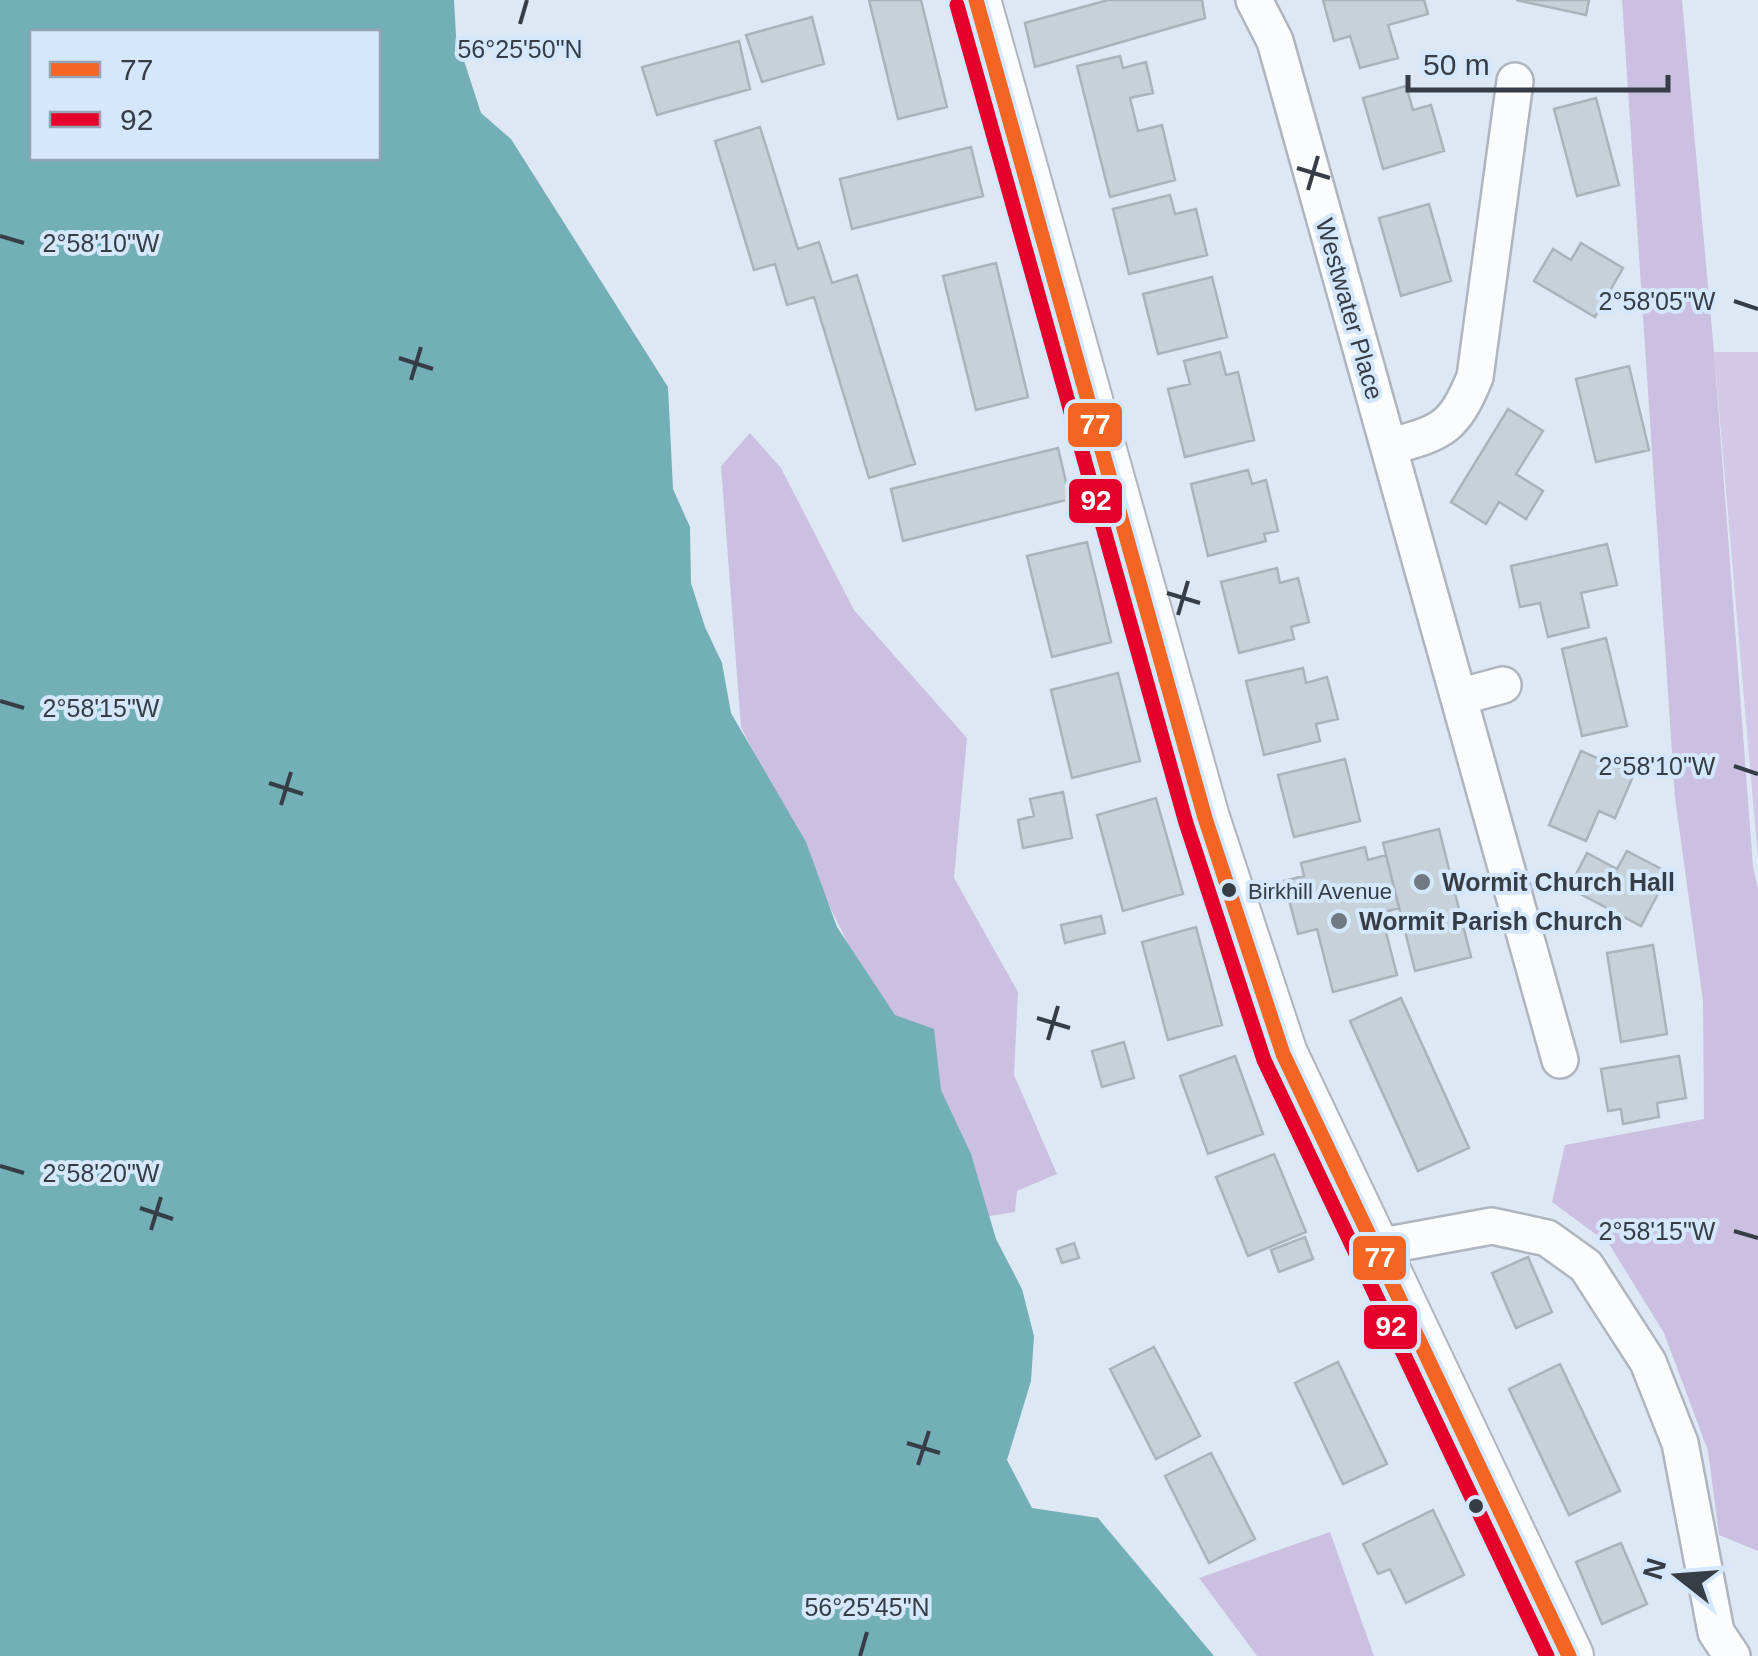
<svg xmlns="http://www.w3.org/2000/svg" width="1758" height="1656" viewBox="0 0 1758 1656" font-family="Arial,sans-serif">
<style>
.green{fill:#d2c8e7}
.forest{fill:#cbc0e2}
.water{fill:#73afb6;fill-rule:evenodd}
.building{fill:#c7d1d9;stroke:#a9b3bb;stroke-width:2.5}
.lines{fill:none;stroke-linecap:round;stroke-linejoin:round}
.minor-casing{stroke:#aeb5bf;stroke-width:40}
.secondary-casing{stroke:#aeb5bf;stroke-width:52}
.minor{stroke:#fafcfd;stroke-width:35}
.secondary{stroke:#fafcfd;stroke-width:48}
.bus-1-casing{stroke:#d5e7fd;stroke-width:22}
.bus-2-casing{stroke:#d5e7fd;stroke-width:22}
.bus-1{stroke:#f26522;stroke-width:15}
.bus-2{stroke:#e4002b;stroke-width:15}
.ticks{fill:none;stroke:#363d46;stroke-width:4}
.poi-dot{fill:#717983;stroke:#d5e7fd;stroke-width:4}
.bus-dot{fill:#363d46;stroke:#d5e7fd;stroke-width:4}
.labels{text-anchor:middle;stroke-width:8;stroke-linejoin:round;paint-order:stroke}
.bus-label{font-size:22px;fill:#363d46;stroke:#d5e7fd;text-anchor:start}
.street-label{font-size:25px;fill:#363d46;stroke:#d5e7fd}
.poi-label{font-size:25px;font-weight:bold;fill:#363d46;stroke:#d5e7fd;text-anchor:start}
.ticks-label{font-size:25px;text-anchor:middle;fill:#363d46;stroke:#d5e7fd;stroke-width:8;stroke-linejoin:round;paint-order:stroke}
.line-badge{stroke:#d5e7fd;stroke-width:4}
.badge-label{font-size:28px;text-anchor:middle;font-weight:bold;fill:#fff}
</style>
<rect width="100%" height="100%" fill="#dee8f4"/>
<path class="green" d="M1714,352H1758V860Z"/>
<path class="forest" d="M1622,0H1682L1714,352L1753,866L1758,889V1551L1719,1535L1708,1451L1664,1333L1609,1244L1552,1202L1565,1145L1704,1119L1703,1001L1675,798Z
M750,433L781,468L854,610L967,738L954,878L1018,992L1014,1075L1057,1174L1017,1191L1015,1212L983,1217L741,727L721,466Z
M1330,1532L1374,1656H1257L1199,1578Z"/>
<path class="water" d="M0,0H454L456,36L481,113L511,139L668,387L673,489L690,527L691,583L705,627L722,663L731,713L806,842L837,927L895,1015L934,1029L941,1090L971,1154L996,1239L1022,1289L1034,1336L1031,1381L1007,1460L1032,1508L1098,1518L1214,1656H0ZM32,32H378V158H32Z"/>
<path class="building" d="M869,0H921L947,107L898,119Z
M1108,0H1202L1205,18L1035,67L1025,23Z
M1323,0H1424L1428,14L1388,25L1398,58L1360,68L1350,36L1334,41Z
M1516,0H1589L1586,15Z
M812,17L824,64L762,82L746,35Z
M739,41L750,89L657,115L642,67Z
M1120,56L1123,68L1146,62L1153,93L1130,98L1138,131L1162,125L1175,180L1110,197L1077,66Z
M1406,86L1413,110L1431,105L1444,151L1383,169L1363,98Z
M1596,98L1619,185L1577,196L1554,109Z
M760,127L798,249L819,242L832,283L857,275L915,464L869,478L814,297L787,305L775,264L754,270L715,141Z
M971,147L983,196L852,229L840,179Z
M1170,195L1175,214L1196,209L1207,255L1129,274L1113,209Z
M1429,204L1451,281L1401,296L1379,218Z
M1581,243L1623,268L1595,317L1534,281L1553,249L1571,260Z
M996,263L1028,397L976,410L943,276Z
M1212,277L1227,337L1158,354L1143,294Z
M1220,352L1226,375L1238,372L1254,440L1185,457L1168,389L1190,384L1184,361Z
M1629,366L1649,450L1596,462L1576,379Z
M1508,409L1543,431L1516,474L1543,491L1526,519L1499,502L1486,524L1451,502Z
M1058,448L1070,499L903,541L891,489Z
M1248,470L1252,484L1266,480L1278,531L1264,534L1266,541L1208,556L1191,484Z
M1087,542L1111,642L1052,657L1027,556Z
M1607,544L1617,585L1581,593L1589,627L1548,637L1540,603L1520,607L1511,566Z
M1277,568L1280,583L1298,578L1309,622L1291,627L1294,639L1239,653L1221,582Z
M1606,638L1627,726L1582,736L1562,649Z
M1303,668L1306,683L1327,677L1338,719L1316,724L1320,741L1264,755L1246,681Z
M1118,673L1140,761L1072,778L1051,690Z
M1581,751L1634,774L1615,818L1599,811L1586,841L1549,825Z
M1345,759L1360,821L1294,837L1278,775Z
M1063,792L1072,838L1023,848L1018,820L1034,816L1030,799Z
M1156,798L1183,894L1123,911L1097,815Z
M1439,829L1471,957L1415,971L1383,843Z
M1365,847L1368,860L1386,855L1399,908L1381,913L1397,975L1333,992L1317,929L1298,934L1284,881L1304,876L1301,863Z
M1627,851L1669,873L1641,926L1569,888L1587,853L1617,869Z
M1101,916L1105,933L1065,943L1061,925Z
M1196,927L1222,1025L1168,1040L1142,942Z
M1653,945L1667,1034L1621,1042L1607,953Z
M1401,998L1469,1148L1418,1171L1350,1021Z
M1124,1042L1134,1078L1102,1087L1092,1051Z
M1235,1056L1263,1134L1208,1154L1180,1076Z
M1679,1056L1686,1098L1657,1103L1659,1117L1623,1124L1621,1109L1608,1111L1601,1069Z
M1274,1154L1306,1232L1248,1256L1216,1177Z
M1305,1237L1313,1259L1279,1272L1271,1250Z
M1074,1243L1079,1258L1062,1263L1057,1249Z
M1528,1257L1552,1312L1516,1328L1492,1273Z
M1154,1347L1200,1436L1156,1459L1110,1369Z
M1338,1362L1387,1464L1343,1484L1295,1383Z
M1560,1364L1620,1491L1569,1515L1509,1389Z
M1211,1453L1255,1539L1209,1563L1165,1476Z
M1433,1510L1464,1575L1406,1603L1390,1569L1378,1574L1363,1544Z
M1621,1543L1647,1604L1602,1624L1576,1562Z"/>
<g class="lines">
<g class="minor-casing">
<path id="minor" d="M1254,0L1275,41L1560,1060
M1389,447C1442,432 1453,430 1475,377L1515,81
M1459,697L1503,685
M1377,1247L1492,1226L1547,1238L1586,1266L1648,1362L1680,1443L1716,1632L1732,1656"/>
</g>
<g class="secondary-casing">
<path id="secondary" d="M976,0L1205,818L1283,1054L1569,1656"/>
</g>
<use href="#minor" class="minor"/>
<use href="#secondary" class="secondary"/>
<g class="bus-1-casing">
<path id="bus-1" d="M976,0L1205,818L1283,1054L1569,1656"/>
</g>
<g class="bus-2-casing">
<path id="bus-2" d="M957,5L1186,823L1264,1060L1547,1656"/>
</g>
<use href="#bus-1" class="bus-1"/>
<use href="#bus-2" class="bus-2"/>
</g>
<path class="ticks" d="M520,24L527,0M1297,168L1330,178M1308,190L1318,156M0,236L24,243M1734,301L1758,309M399,358L433,369M411,380L421,347M1167,593L1200,603M1178,615L1188,581M0,701L24,708M1734,766L1758,774M269,783L303,794M281,805L291,772M1037,1018L1070,1028M1048,1040L1058,1006M0,1166L24,1173M140,1208L173,1219M151,1230L161,1197M1734,1231L1758,1238M907,1443L940,1453M918,1465L929,1431M860,1656L867,1632"/>
<g class="poi-dot">
<circle cx="1422" cy="882" r="10"/>
<circle cx="1339" cy="921" r="10"/>
</g>
<g class="bus-dot">
<circle cx="1229" cy="890" r="9"/>
<circle cx="1476" cy="1506" r="9"/>
</g>
<g class="labels">
<g class="bus-label">
<text x="1248" y="899">Birkhill Avenue</text>
</g>
<g class="street-label">
<text transform="translate(1350 309) rotate(74)" y="9">Westwater Place</text>
</g>
<g class="poi-label">
<text x="1442" y="891">Wormit Church Hall</text>
<text x="1359" y="930">Wormit Parish Church</text>
</g>
</g>
<g class="ticks-label">
<text x="520" y="58">56°25'50"N</text>
<text x="101" y="252">2°58'10"W</text>
<text x="1657" y="310">2°58'05"W</text>
<text x="101" y="717">2°58'15"W</text>
<text x="1657" y="775">2°58'10"W</text>
<text x="101" y="1182">2°58'20"W</text>
<text x="1657" y="1240">2°58'15"W</text>
<text x="867" y="1616">56°25'45"N</text>
</g>
<g class="line-badge">
<rect x="1066" y="401" width="58" height="48" rx="10" fill="#f26522"/>
<rect x="1067" y="477" width="57" height="48" rx="10" fill="#e4002b"/>
<rect x="1351" y="1234" width="57" height="48" rx="10" fill="#f26522"/>
<rect x="1362" y="1303" width="57" height="48" rx="10" fill="#e4002b"/>
</g>
<g class="badge-label">
<text x="1095" y="434">77</text>
<text x="1096" y="510">92</text>
<text x="1380" y="1267">77</text>
<text x="1391" y="1336">92</text>
</g>
<rect x="30" y="30" width="350" height="130" fill="#d5e7fd" stroke="#95a3b4" stroke-width="2.5"/>
<rect x="50" y="62" width="50" height="15" fill="#f26522" stroke="#95a3b4" stroke-width="2.5"/>
<text x="120" y="80" font-size="30" fill="#363d46">77</text>
<rect x="50" y="112" width="50" height="15" fill="#e4002b" stroke="#95a3b4" stroke-width="2.5"/>
<text x="120" y="130" font-size="30" fill="#363d46">92</text>
<g transform="translate(1678 1576) rotate(287)" stroke="#d5e7fd" stroke-width="8" paint-order="stroke">
<path d="M0-8L18 38L0 25L-18 38Z" fill="#363d46"/>
<text y="-15" font-size="28" font-weight="bold" text-anchor="middle" fill="#363d46">N</text>
</g>
<path d="M1408 75v15h260v-15" fill="none" stroke="#363d46" stroke-width="5"/>
<text x="1423" y="75" font-size="30" fill="#363d46" stroke="#d5e7fd" stroke-width="8" paint-order="stroke">50 m</text>
</svg>
